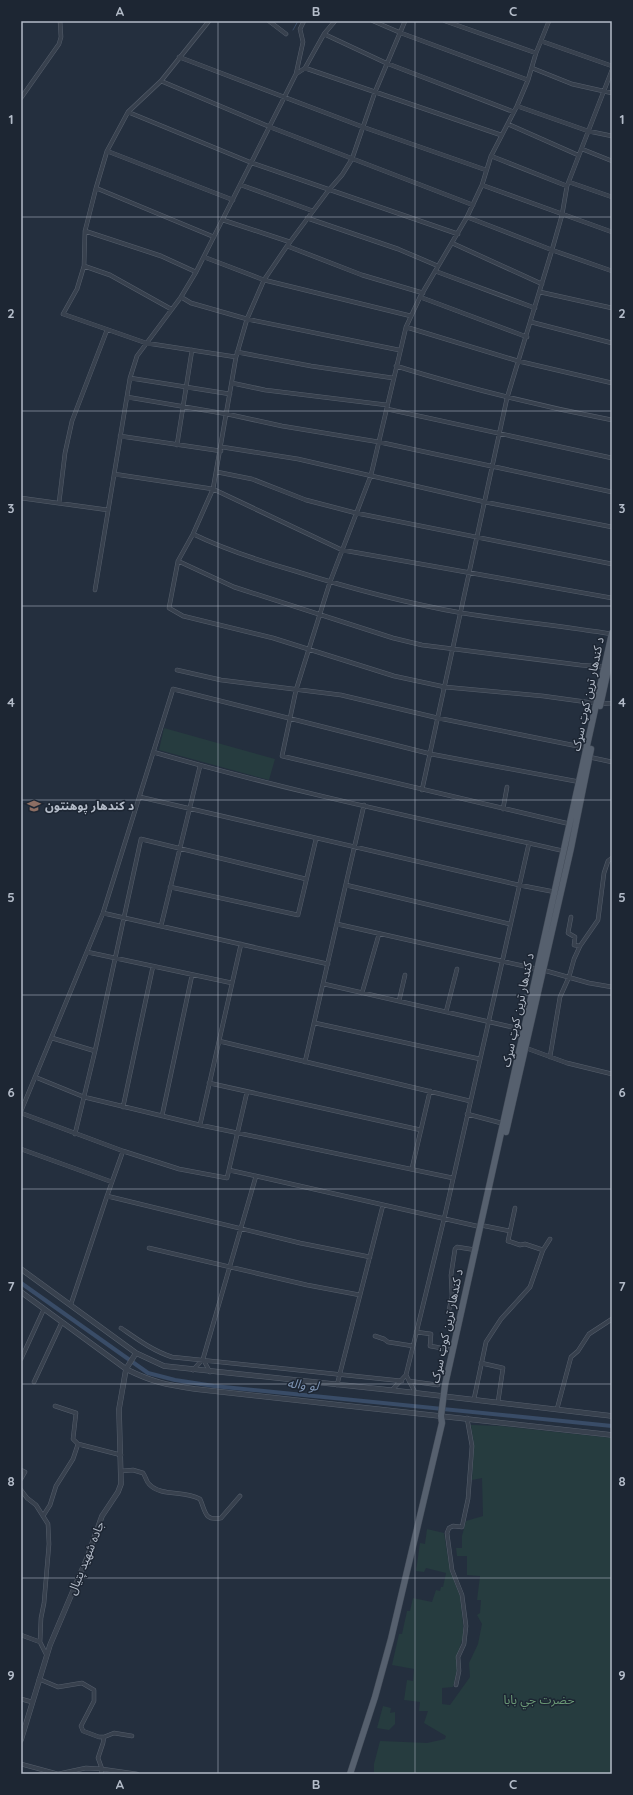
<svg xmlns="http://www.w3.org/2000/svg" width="633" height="1795" viewBox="0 0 633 1795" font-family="Quicksand,'Noto Sans Arabic',sans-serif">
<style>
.green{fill:#263c3f}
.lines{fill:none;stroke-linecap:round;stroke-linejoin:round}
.stream{stroke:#394c67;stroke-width:1}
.canal{stroke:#394c67;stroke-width:4}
.minor-casing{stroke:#565f6c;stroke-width:4.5}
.tertiary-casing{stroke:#565f6c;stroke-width:5.5}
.primary-casing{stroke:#414a57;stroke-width:7}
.minor{stroke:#38414e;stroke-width:3.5}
.tertiary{stroke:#38414e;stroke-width:4.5}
.primary{stroke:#56606e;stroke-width:6}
.grid{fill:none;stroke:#b4bcc9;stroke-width:1;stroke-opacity:0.55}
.labels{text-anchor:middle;stroke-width:3;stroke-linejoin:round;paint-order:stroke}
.street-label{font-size:12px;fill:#b4bcc9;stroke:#1d2633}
.poi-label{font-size:12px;font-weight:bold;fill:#b4bcc9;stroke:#1d2633;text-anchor:start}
.park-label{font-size:12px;fill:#6b9a76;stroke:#1d2633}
.water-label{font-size:13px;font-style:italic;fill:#7c92b1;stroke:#1d2633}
.neatline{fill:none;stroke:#b4bcc9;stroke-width:1.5}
.grid-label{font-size:13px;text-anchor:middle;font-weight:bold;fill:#b4bcc9}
</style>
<rect width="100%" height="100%" fill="#242f3e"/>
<path class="green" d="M164,728L275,759L269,780L159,750Z
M471,1425L501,1426L612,1438V1774H374V1764L380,1741L427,1743L445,1739L446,1736L424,1723L428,1711H419L420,1702L404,1700L407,1680L413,1681L414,1669L392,1665L399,1634H402L407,1611H410L413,1598L432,1602L436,1590L440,1591L441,1587H443L446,1573L426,1568L424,1572L416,1571L420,1543L425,1544L427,1529L444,1533L450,1571L460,1596L463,1625V1637L457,1656V1670L453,1687L442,1688V1704L450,1705L470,1677L469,1663L478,1644L482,1624L477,1615L480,1613L481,1600H477L480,1576L467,1575V1556H457L456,1548H462V1536L466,1521L483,1516L482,1478L472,1480L474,1445Z
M383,1706L391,1708L390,1713L395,1712V1724L389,1730L377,1728Z"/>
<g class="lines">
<path class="stream" d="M293,30L298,21"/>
<path class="canal" d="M21,1283L148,1373L175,1380L214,1386L612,1426"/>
<g class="minor-casing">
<path id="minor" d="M209,21L161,81L128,112L107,151L96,188L85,231L84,266L77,289L63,314L146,343L236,357
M269,21L286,34
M373,21L401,33L528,80
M405,21L375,92L352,159L342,175L328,191L287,246L264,280L247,319L236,357L213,489L193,534L178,561L169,608L183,616L273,638L394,676L445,687L543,696L601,704L612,703
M445,21L536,53
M549,21L536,53L528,80L517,106L491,156L482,185L467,217L420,297L406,327L371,475L330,582L296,690L282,756L570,824
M324,34L386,63L514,112
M541,41L612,66
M179,57L363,127L486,170
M305,68L501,135
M532,68L572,84L612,93
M296,74L305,68L324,34L335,21
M161,81L270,127L473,205
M21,98L59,44L61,37L60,21
M517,106L588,131L612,136
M128,112L252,163L458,234
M508,124L578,155
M582,149L612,161
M107,151L233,200
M491,156L567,186
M569,182L612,197
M241,185L313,211
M482,185L612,232
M96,188L214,237
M467,217L552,250L612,271
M307,218L398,249L438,266
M223,220L290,242
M85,231L161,256L196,272
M452,243L542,284
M287,246L362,275L423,293
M204,257L264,280L411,316
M84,266L110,275L171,309
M435,271L535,308
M540,292L612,308
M181,297L191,303L247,319L399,350
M420,297L527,337
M531,322L612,343
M406,327L518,361L612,383
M237,352L311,366L393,378
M396,366C467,388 539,406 612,420
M130,378L230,394
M232,383L265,390L387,405
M127,397L227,414L282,426L379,442L612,492
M387,409L612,458
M120,436L221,451
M177,445L192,350
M222,447L298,459L485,502L612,527
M217,472L252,479L306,500L356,513L612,564
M114,474L213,489L342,550L612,598
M21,498L108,510
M59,503L65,453L72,421L107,330
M193,534C226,550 260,561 295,571C349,588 406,603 462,613C512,621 562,626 612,634
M178,561L234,587L393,638L422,645L454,649L580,665L605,667
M95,590L130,378L137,356L181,297L196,272L296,74L303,42L300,29L304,21
M177,670L221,680L341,695L438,718L587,748
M153,752C288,791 427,820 564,851
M589,757L612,762
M422,790L507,398L552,250L562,215L567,186L612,70
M140,797L519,885L555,892
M503,809L507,787
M346,885L510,924
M170,887L298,915L316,839
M103,913L328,964
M571,917L568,933L575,937L574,945L580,946
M337,924L537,969
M161,926L200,766
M87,952L232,983
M543,970L589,983L612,987
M324,984L525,1030
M362,993L379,934
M399,1001L405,975
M446,1012L457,969
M315,1023L480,1059
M52,1038L95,1051
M219,1041L470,1101
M526,1048L567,1063L612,1074
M550,1057L560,997L569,977L574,959L580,946L598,920L604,873L608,861L612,858
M305,1062L364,805
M35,1077L84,1097L200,1125L453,1178
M209,1083L421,1130
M123,1107L153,966
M21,1111L103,913L173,689L431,754L580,782
M21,1113L123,1151L179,1169L227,1178L247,1092
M467,1114L505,1124
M162,1116L192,975
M200,1125L241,944
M75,1134L95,1051L141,839L306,879
M21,1149L112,1182
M412,1168L430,1091
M229,1170L256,1176
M107,1196L300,1243L370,1257
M515,1208L508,1241L520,1245L525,1244L543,1250
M485,1226L510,1231
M149,1248L307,1285L360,1295
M71,1304L107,1196L123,1151
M449,1310L452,1296L451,1275L455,1249L457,1247L476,1250
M121,1328C137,1339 153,1351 172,1357L402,1381
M416,1332L431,1334L430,1346L453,1350
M375,1336L384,1339L388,1342L413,1346
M21,1359L44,1309
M203,1359L210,1372
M481,1363L503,1368L498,1402
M193,1370L203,1359L256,1176L481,1227
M406,1375L415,1392
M409,1381L438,1385
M34,1382L62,1322
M337,1385L383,1205
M392,1390L406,1375L444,1219L529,843
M474,1399L486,1342L501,1319L530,1287L543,1250L550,1239
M55,1406L76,1413L73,1439L78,1444L121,1455
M557,1409L571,1357L578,1351L589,1334L612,1319
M21,1470L25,1472L21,1479
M122,1471L133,1470L143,1473C146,1477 146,1481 149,1484C161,1497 183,1490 200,1499C206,1512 204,1521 221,1518L240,1496
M21,1490L27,1498L36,1505L48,1524L49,1544L44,1603L41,1618L40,1642L46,1654
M43,1516L50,1505L56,1486L73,1459L78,1444
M21,1635L40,1642
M39,1679L58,1687L82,1683L94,1690V1701L81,1726L83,1731L99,1737H104L114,1733L132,1736
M456,1685L459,1671L458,1657L464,1644L466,1626L462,1595L452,1570L447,1533L449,1528L453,1526L462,1527L468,1499L472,1446L467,1418
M21,1699L32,1702
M21,1764L58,1774L86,1768L102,1769L137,1774
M101,1774L102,1769L98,1758L103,1743L104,1737"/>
</g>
<g class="tertiary-casing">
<path id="tertiary" d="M21,1269L136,1353L164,1366L408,1392L612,1416
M21,1292L126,1369C152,1382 167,1385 195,1389L612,1435
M21,1740L50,1645L87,1558L102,1516L118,1492L121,1484L119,1409L126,1369L136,1353"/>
</g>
<g class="primary-casing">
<path id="primary" d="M600,706L612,652
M506,1132L571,848L591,749
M350,1774L375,1697L391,1639L442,1423L441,1416L445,1385L612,633"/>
</g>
<use href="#minor" class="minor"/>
<use href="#tertiary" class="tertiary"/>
<use href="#primary" class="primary"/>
</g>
<path class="grid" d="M218,21V1774M415,21V1774M21,217H612M21,411H612M21,606H612M21,800H612M21,995H612M21,1189H612M21,1384H612M21,1578H612"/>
<defs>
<g id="university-bare" transform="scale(1.08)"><path d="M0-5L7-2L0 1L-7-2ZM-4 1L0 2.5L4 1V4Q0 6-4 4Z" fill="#8d6e63" stroke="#1d2633" stroke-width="2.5" paint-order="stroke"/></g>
</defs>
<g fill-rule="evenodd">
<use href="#university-bare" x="34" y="806"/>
</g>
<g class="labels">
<g class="street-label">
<text transform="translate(588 694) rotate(-78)" y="4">د کندهار ترين کوټ سړک</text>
<text transform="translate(518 1010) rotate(-78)" y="4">د کندهار ترين کوټ سړک</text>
<text transform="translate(447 1326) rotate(-78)" y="4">د کندهار ترين کوټ سړک</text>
<text transform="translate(86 1558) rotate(-68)" y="4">جاده شهید پتیال</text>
</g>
<g class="poi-label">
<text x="45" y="810">د کندهار پوهنتون</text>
</g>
<g class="park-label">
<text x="539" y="1704">حضرت جي بابا</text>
</g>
<g class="water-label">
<text transform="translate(303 1384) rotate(6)" y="5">لو واله</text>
</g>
</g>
<rect width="633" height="1795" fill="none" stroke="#1d2633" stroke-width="44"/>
<rect x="22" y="22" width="589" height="1751" class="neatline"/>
<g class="grid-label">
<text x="120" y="16">A</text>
<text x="316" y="16">B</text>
<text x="513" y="16">C</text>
<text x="11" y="124">1</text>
<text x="622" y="124">1</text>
<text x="11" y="318">2</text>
<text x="622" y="318">2</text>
<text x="11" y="513">3</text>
<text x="622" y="513">3</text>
<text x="11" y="707">4</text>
<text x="622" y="707">4</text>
<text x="11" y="902">5</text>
<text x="622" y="902">5</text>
<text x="11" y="1097">6</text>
<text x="622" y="1097">6</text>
<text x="11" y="1291">7</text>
<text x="622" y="1291">7</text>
<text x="11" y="1486">8</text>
<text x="622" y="1486">8</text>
<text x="11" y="1680">9</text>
<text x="622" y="1680">9</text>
<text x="120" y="1789">A</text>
<text x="316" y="1789">B</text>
<text x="513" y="1789">C</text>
</g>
</svg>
